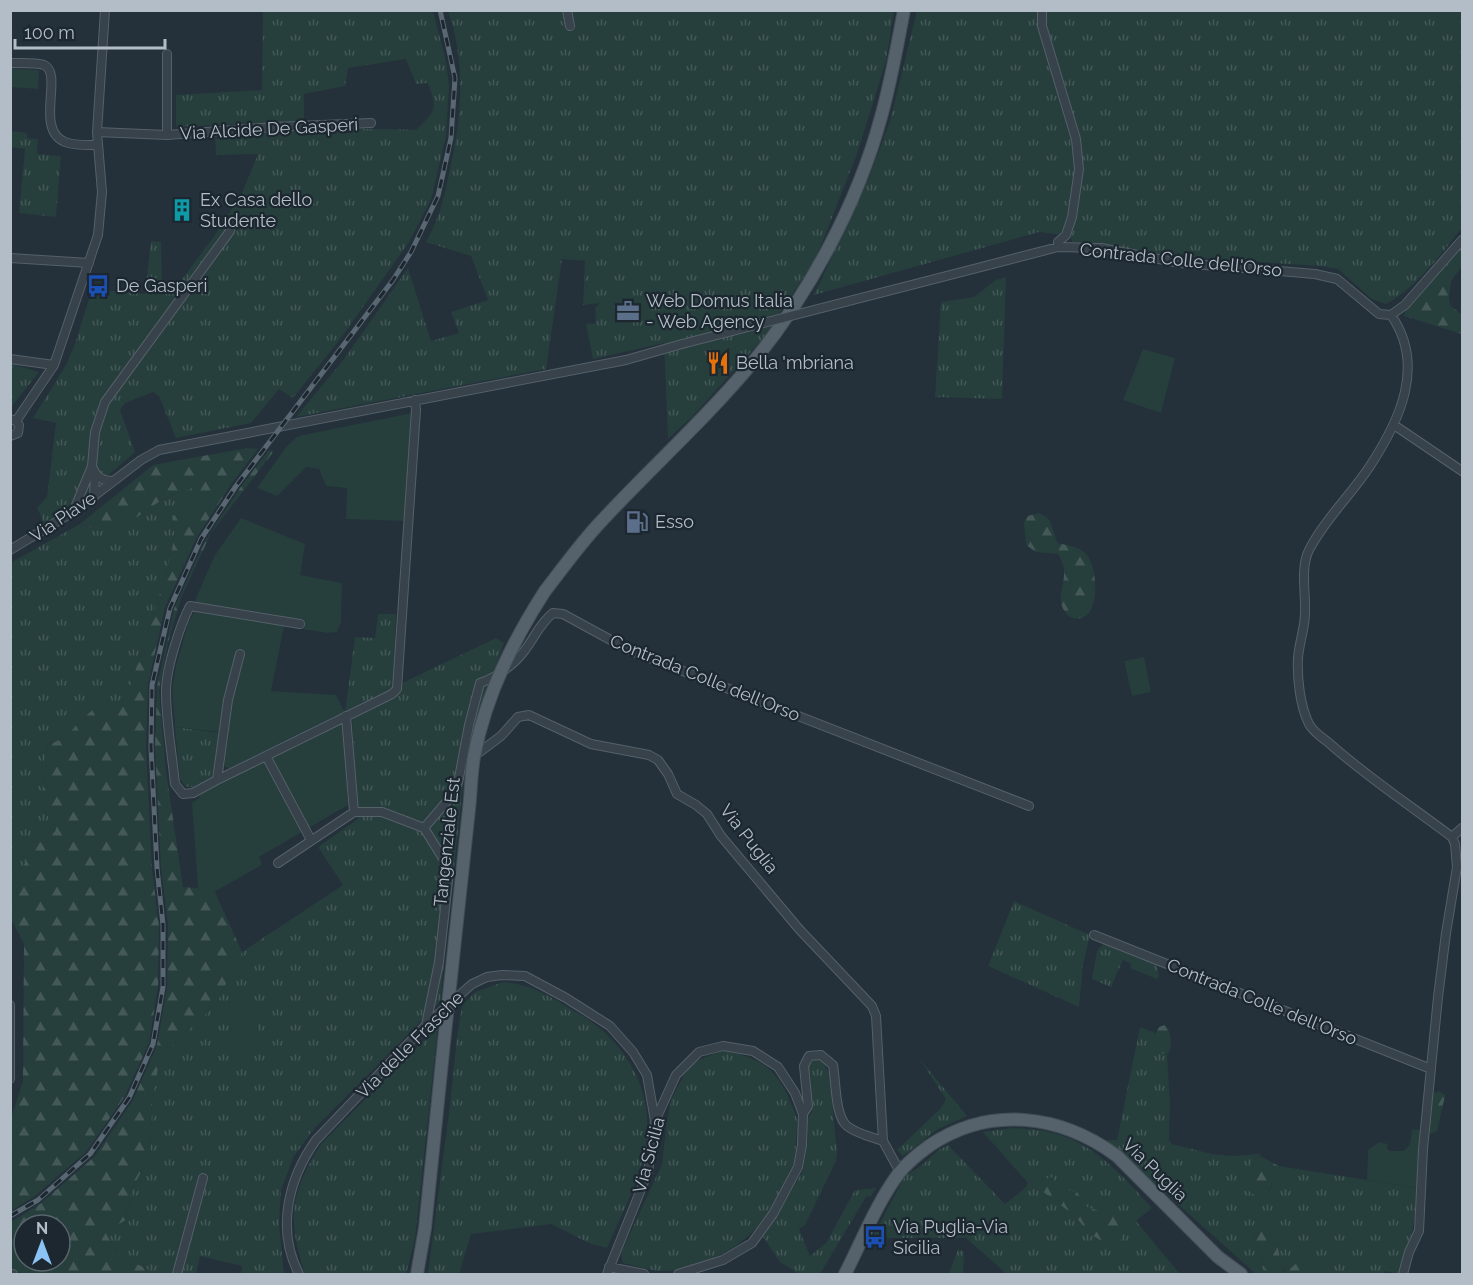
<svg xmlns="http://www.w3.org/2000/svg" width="1473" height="1285" viewBox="0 0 1473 1285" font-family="Raleway,sans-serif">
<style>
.grass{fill:url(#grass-tufts)}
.forest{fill:url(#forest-firs);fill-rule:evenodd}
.green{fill:#263e3c}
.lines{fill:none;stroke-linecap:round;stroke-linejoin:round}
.street-casing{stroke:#556069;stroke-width:10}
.primary-casing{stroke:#434e57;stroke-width:14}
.street{stroke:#37424b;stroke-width:8}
.primary{stroke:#55626b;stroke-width:12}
.rail-casing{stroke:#596772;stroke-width:5}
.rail{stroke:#1c2730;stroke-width:3;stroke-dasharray:9;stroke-linecap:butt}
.street-bridge-casing{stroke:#556069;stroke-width:10;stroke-linecap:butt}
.primary-bridge-casing{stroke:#434e57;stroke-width:14;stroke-linecap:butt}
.street-bridge{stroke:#37424b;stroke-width:8}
.primary-bridge{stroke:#55626b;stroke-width:12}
.labels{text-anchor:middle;stroke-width:4.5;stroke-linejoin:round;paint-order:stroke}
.street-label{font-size:18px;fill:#b3bdc7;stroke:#1c2730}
.poi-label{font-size:18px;fill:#b3bdc7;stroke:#1c2730;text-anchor:start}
</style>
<defs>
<pattern id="grass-tufts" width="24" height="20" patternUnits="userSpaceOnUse" patternTransform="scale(1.5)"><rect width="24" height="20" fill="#263e3c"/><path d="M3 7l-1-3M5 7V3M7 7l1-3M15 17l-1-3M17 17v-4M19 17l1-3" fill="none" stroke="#435857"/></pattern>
<pattern id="forest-firs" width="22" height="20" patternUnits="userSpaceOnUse" patternTransform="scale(1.5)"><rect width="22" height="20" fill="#263e3c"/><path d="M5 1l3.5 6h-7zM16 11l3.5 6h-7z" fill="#435857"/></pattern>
</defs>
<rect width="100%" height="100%" fill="#24313b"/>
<path class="grass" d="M263,11H433L446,61L449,86L446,136L431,200L409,242L341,338L293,398L279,389L251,423L176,438L159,396L153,392L125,403L120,410L135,452L60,517L45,525L37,508L47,497L56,423L33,418L66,365L75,344L92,289L145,294L151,241L161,242L162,282H180L215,235L242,193L258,154L216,155L215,139C282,129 349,127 416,130C436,110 438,110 428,83L416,84L406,59L348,68L345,86L304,94V121L176,127V95L262,90Z
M448,11H894L886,61L857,154L816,258L764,337L692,417L668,439L664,343L593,359L586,324L596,323L595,308L600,303L583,305L585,261L562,259L546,369L296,417L344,359L408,268L431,341L459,333L451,312L488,300L471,256L426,242C439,219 445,195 450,169C462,115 466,63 448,11Z
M917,11H1462V228C1440,255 1417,287 1386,304L1372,299L1338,269L1319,266L1173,256L1115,246L1072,242L1070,236L1039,232L814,295L869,178L890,121Z
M11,131L27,133V138L38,139L37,154L61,156L56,217L19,213L25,149L11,147Z
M1006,277L1002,399L935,397L941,302L974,297L996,280Z
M11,364L39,372L11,407L10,364Z
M197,486V506L172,516L175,534L168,568L130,687L120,707H95L64,738L48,745L41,804L56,830L45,843L31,841L28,858L17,876L11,877L10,563L80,524L99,531L130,522L163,499Z
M378,614H396L394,685L390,691L345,713L355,637L375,638Z
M496,638L504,643L478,715L463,783L440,1002L313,1130L294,1156L281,1190L279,1224L284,1274H241L242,1266L200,1256L196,1274H149L148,1269L119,1256L105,1232L126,1220L131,1191L150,1155L152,1102L160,1057L216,1004L242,952L343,885L318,847L358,819L352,717L401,693L402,683Z
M175,727L221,733L216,774C209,782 195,790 185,786L180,779Z
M1014,901L1090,935L1083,965L1079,1007L988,966Z
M1106,941L1154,960L1157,965L1159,977L1157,979L1130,968L1131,964L1123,960L1111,987L1092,979L1097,951Z
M503,982C533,984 552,998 578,1013C628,1042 658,1096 644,1154C637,1187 620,1217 607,1248L591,1244L551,1224L471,1234L459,1274H428L450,1105L457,1037L462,1006L475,992Z
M438,1026L415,1239L406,1274H305C287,1220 290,1193 321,1144Z
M1140,1027L1155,1033L1159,1052L1167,1054L1170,1103L1169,1140L1172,1144L1212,1154L1233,1156L1260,1154V1156L1254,1159L1269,1191L1276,1177L1282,1172L1279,1166L1417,1188L1413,1229L1399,1274L1386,1271L1381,1274H1318L1306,1262H1298L1286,1272L1282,1267L1277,1242L1266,1227L1261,1228L1254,1236C1254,1246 1258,1247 1262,1255C1265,1261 1263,1268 1267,1274H1256L1106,1140H1117Z
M722,1051C753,1055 773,1065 787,1094C790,1102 795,1111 797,1120C798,1127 796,1135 796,1142C794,1208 732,1266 668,1271C653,1272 637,1266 623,1263L621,1253L662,1164L667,1121L671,1100L688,1067L701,1059Z
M919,1058L967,1116L938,1129L903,1156L897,1150L941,1108L946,1099Z
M815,1060H822L829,1073L837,1152L836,1161L805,1225L799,1229L810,1256L826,1243L855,1190L876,1188L871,1196L866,1197L820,1274H799L780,1262L763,1237L803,1171L808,1140L807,1120L812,1112L813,1104L808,1071L809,1063Z
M1012,1128C1024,1129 1037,1129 1049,1132C1093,1141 1123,1176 1152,1208L1136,1221L1180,1274H1007L966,1238H872L905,1176L921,1166L937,1151L948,1145L1005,1204L1024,1189L1028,1183L983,1132Z
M958,1249L964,1252L963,1274H949Z"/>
<path class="forest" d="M1462,243V266L1451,281L1449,297L1450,305L1462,315V334L1404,316L1406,308Z
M247,448L258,449L232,483L197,537L165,607L148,685L146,747L152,868L159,926L158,987L149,1043L125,1096L87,1151L35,1196L11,1211V1118L23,1081L24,944L11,919V877L17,876L28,858L31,841L45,843L56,830L41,804L48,745L64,738L95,707H120L130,687L168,568L175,534L172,516L197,506V486L163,499L130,522L99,531L80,524L153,465Z
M269,450L274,451L211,533L181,598L168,643L159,691L166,771L183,887L198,888L209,894L215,892L242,952L216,1004L160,1057L152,1102L150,1155L131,1191L126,1220L105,1232L119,1256L148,1269L149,1274H25L11,1270V1222L40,1204L94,1157L133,1100L157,1045L167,987L168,925L161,867L155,747L157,686L174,609L205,541L240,488ZM24,1225H60V1261H24Z
M1038,513C1054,517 1051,530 1058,543C1066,545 1077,546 1084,552C1098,562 1101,614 1081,618C1075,620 1069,618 1065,612C1052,594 1074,578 1058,554L1036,552L1026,545L1024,523L1028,516Z
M1165,1025C1172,1033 1172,1043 1169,1053L1164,1054L1159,1052C1156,1042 1153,1036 1159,1027Z
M1439,1091L1445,1095L1444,1100L1437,1131L1431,1134L1428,1133L1433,1093Z
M1260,1156L1279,1166L1282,1172C1273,1179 1271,1189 1263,1197C1237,1194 1241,1166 1260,1156Z
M1053,1177L1058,1188L1077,1192L1087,1207L1117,1217L1124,1223V1232L1120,1241L1109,1245L1090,1234L1075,1216L1042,1191L1041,1183L1048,1178Z
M1266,1227L1271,1229L1275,1235L1283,1271L1286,1272L1298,1262H1306L1318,1274H1267C1263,1268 1265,1261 1262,1255C1255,1241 1248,1242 1261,1228Z"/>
<path class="green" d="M11,68L39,70L38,89L11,87Z
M1143,349L1175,358L1161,413L1123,400Z
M412,413L404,521L346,519L347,488L326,486L319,469L306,467L277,496L257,488L286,447L298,436Z
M241,518L305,544L300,575L342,583L341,622L337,632L328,633L284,626L271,691L336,695L345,713L232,769L225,767L224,764L229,733L175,727L172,688L176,666L188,624L195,610L196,598L215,555Z
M1144,657L1151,692L1132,696L1124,661Z
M344,721L348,805L259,857L262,864L260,866L209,895L198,888L192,803L199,798L201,793Z
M256,1001L259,1049L231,1051L229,1003Z
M1412,1129L1420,1130L1417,1188L1367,1180L1368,1150L1379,1142L1388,1144L1387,1148L1390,1151H1404L1410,1144Z"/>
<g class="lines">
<g class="street-casing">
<path id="street" d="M567,10L570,26
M1042,10V26L1076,139L1079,169L1072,217L1066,235L1058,242V247
M167,54V135
M10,63C20,63 35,62 44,65C64,74 34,129 65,142C75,146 87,145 98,145
M97,132L167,135L273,127L371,123
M10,258L89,263
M989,265L1058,247L1101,248L1180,263L1315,274L1337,279L1379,314L1391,315C1426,365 1400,420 1370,466C1351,495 1325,519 1309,550C1300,568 1306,594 1305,613C1305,628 1299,643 1298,658C1297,678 1300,706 1309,724C1313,732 1323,738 1329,743C1367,777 1411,806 1452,837L1455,844L1457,867L1446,933L1438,997L1423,1149L1419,1231L1409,1252L1403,1274
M1391,315L1405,305L1462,240
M10,359L54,365
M10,419L16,421L19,425L18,433L10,436
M16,421L54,365L98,235L102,192L97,132L105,10
M1394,425L1462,471
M92,466C96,477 102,481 114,481
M94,497L95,473
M74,510L92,466L95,432L105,402L230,231
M10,550L73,512L141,460L159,450L626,360L682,344
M240,654L228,700L217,780L392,694L397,689L416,410L415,400
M346,716L354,812
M266,756L311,840
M473,757L501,736L518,717L529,715L591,744L649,755L658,760L668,774L677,794L696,805L707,814L721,836L799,929L872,1006L876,1016L883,1141L900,1172
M217,780L193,793L183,794L175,784C172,753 166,722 166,691C166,669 180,625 190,606L300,624
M1452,837L1462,828
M278,863L354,812H382L424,828
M1094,935L1431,1069
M10,1005V1079
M426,1025L439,962L449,872L444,860L424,828L448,800L458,783L469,725L480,683C497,677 514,665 525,650C535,637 540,623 553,613L563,614L629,650L1029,806
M803,1114L808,1106L804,1066L809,1056L821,1055L833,1065C836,1082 835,1116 847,1126C857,1134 872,1137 883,1141
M609,1267L644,1274
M10,1274H13
M177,1274L203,1178
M299,1274C276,1230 288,1179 316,1140L426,1025L472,984L487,977L502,975L525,976L566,998L610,1026L633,1052L647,1075L655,1121
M607,1274L648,1172L655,1121L676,1075L699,1052L723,1046L753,1051L778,1067L795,1093L803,1114L802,1145L798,1167L773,1214L752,1243L723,1260L678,1274"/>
</g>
<g class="primary-casing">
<path id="primary" d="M545,591C562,569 578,547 596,527C647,471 705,420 753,362C809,294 858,203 881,117C891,82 897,46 904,10
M451,977L469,809
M417,1274L425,1228L444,1042
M845,1274C862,1241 876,1204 899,1173C907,1163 918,1154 929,1146C989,1105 1060,1114 1117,1156L1218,1257L1241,1274"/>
</g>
<use href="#street" class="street"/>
<use href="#primary" class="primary"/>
<g class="rail-casing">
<path id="rail" d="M10,1216L38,1200L90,1154L129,1098L153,1044L163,987V925L157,868L151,747L152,685L170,608L201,539L236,486L393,280L411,252L438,196L451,138L455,78L440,10"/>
</g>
<use href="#rail" class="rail"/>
<g class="street-bridge-casing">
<path id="street-bridge" d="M682,344L989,265"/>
</g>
<g class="primary-bridge-casing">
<path id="primary-bridge" d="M469,809C471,792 471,774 474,757C485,697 512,642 545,591
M444,1042L451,977"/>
</g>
<use href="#street-bridge" class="street-bridge"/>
<use href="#primary-bridge" class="primary-bridge"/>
</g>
<defs>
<g id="building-bare" transform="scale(1.8)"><path d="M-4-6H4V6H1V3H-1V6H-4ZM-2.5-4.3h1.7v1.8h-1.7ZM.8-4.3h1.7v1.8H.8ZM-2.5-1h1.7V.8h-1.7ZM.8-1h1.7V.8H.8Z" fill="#0f9aa8" stroke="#1c2730" stroke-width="2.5" paint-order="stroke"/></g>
<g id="bus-bare" transform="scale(1.8)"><path d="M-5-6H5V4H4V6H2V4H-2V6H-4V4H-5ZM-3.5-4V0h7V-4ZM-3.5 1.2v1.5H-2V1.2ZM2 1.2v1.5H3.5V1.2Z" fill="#1a4fb4" stroke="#1c2730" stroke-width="2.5" paint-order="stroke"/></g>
<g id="office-bare" transform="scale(1.8)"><path d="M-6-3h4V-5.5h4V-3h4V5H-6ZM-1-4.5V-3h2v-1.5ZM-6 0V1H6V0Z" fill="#5c6f8a" stroke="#1c2730" stroke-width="2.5" paint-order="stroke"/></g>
<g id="restaurant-bare" transform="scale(1.8)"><path d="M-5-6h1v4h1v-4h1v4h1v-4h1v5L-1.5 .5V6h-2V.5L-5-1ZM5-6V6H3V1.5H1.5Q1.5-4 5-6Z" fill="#e8710a" stroke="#1c2730" stroke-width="2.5" paint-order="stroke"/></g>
<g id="fuel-bare" transform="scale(1.8)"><path d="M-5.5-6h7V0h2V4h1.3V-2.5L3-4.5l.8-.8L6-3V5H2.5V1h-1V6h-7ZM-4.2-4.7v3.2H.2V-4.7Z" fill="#5c6f8a" stroke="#1c2730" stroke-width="2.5" paint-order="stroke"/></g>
</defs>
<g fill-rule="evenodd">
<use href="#building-bare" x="182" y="210"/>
<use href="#bus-bare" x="98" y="286"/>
<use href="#office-bare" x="628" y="311"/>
<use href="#restaurant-bare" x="718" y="363"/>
<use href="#fuel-bare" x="637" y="522"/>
<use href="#bus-bare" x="875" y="1237"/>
</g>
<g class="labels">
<g class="street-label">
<text transform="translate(269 129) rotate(-3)" y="6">Via Alcide De Gasperi</text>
<text transform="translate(1181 260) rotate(6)" y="6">Contrada Colle dell'Orso</text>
<text transform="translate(63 517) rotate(-34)" y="6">Via Piave</text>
<text transform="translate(705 678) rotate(22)" y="6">Contrada Colle dell'Orso</text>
<text transform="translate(749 839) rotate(52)" y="6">Via Puglia</text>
<text transform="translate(447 842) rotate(-84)" y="6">Tangenziale Est</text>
<text transform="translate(1262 1002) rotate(22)" y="6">Contrada Colle dell'Orso</text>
<text transform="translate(410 1045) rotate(-45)" y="6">Via delle Frasche</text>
<text transform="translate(649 1155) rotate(-75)" y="6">Via Sicilia</text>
<text transform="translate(1155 1170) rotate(44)" y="6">Via Puglia</text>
</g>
<g class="poi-label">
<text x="200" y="206">Ex Casa dello<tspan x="200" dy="21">Studente</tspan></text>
<text x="116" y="292">De Gasperi</text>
<text x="646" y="307">Web Domus Italia<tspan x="646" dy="21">- Web Agency</tspan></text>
<text x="736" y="369">Bella 'mbriana</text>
<text x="655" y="528">Esso</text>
<text x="893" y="1233">Via Puglia-Via<tspan x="893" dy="21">Sicilia</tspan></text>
</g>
</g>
<rect width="1473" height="1285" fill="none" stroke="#b3bdc7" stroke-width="24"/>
<g transform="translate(42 1243)"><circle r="28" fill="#1c2730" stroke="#58636c" stroke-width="1.5"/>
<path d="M0-4.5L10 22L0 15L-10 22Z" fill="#8bc4f4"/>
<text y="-9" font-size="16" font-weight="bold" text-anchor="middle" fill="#b3bdc7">N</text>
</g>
<path d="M15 39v9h150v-9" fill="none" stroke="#b3bdc7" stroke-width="3"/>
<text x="24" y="39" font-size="18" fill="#b3bdc7" stroke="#1c2730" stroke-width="4.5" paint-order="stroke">100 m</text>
</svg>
